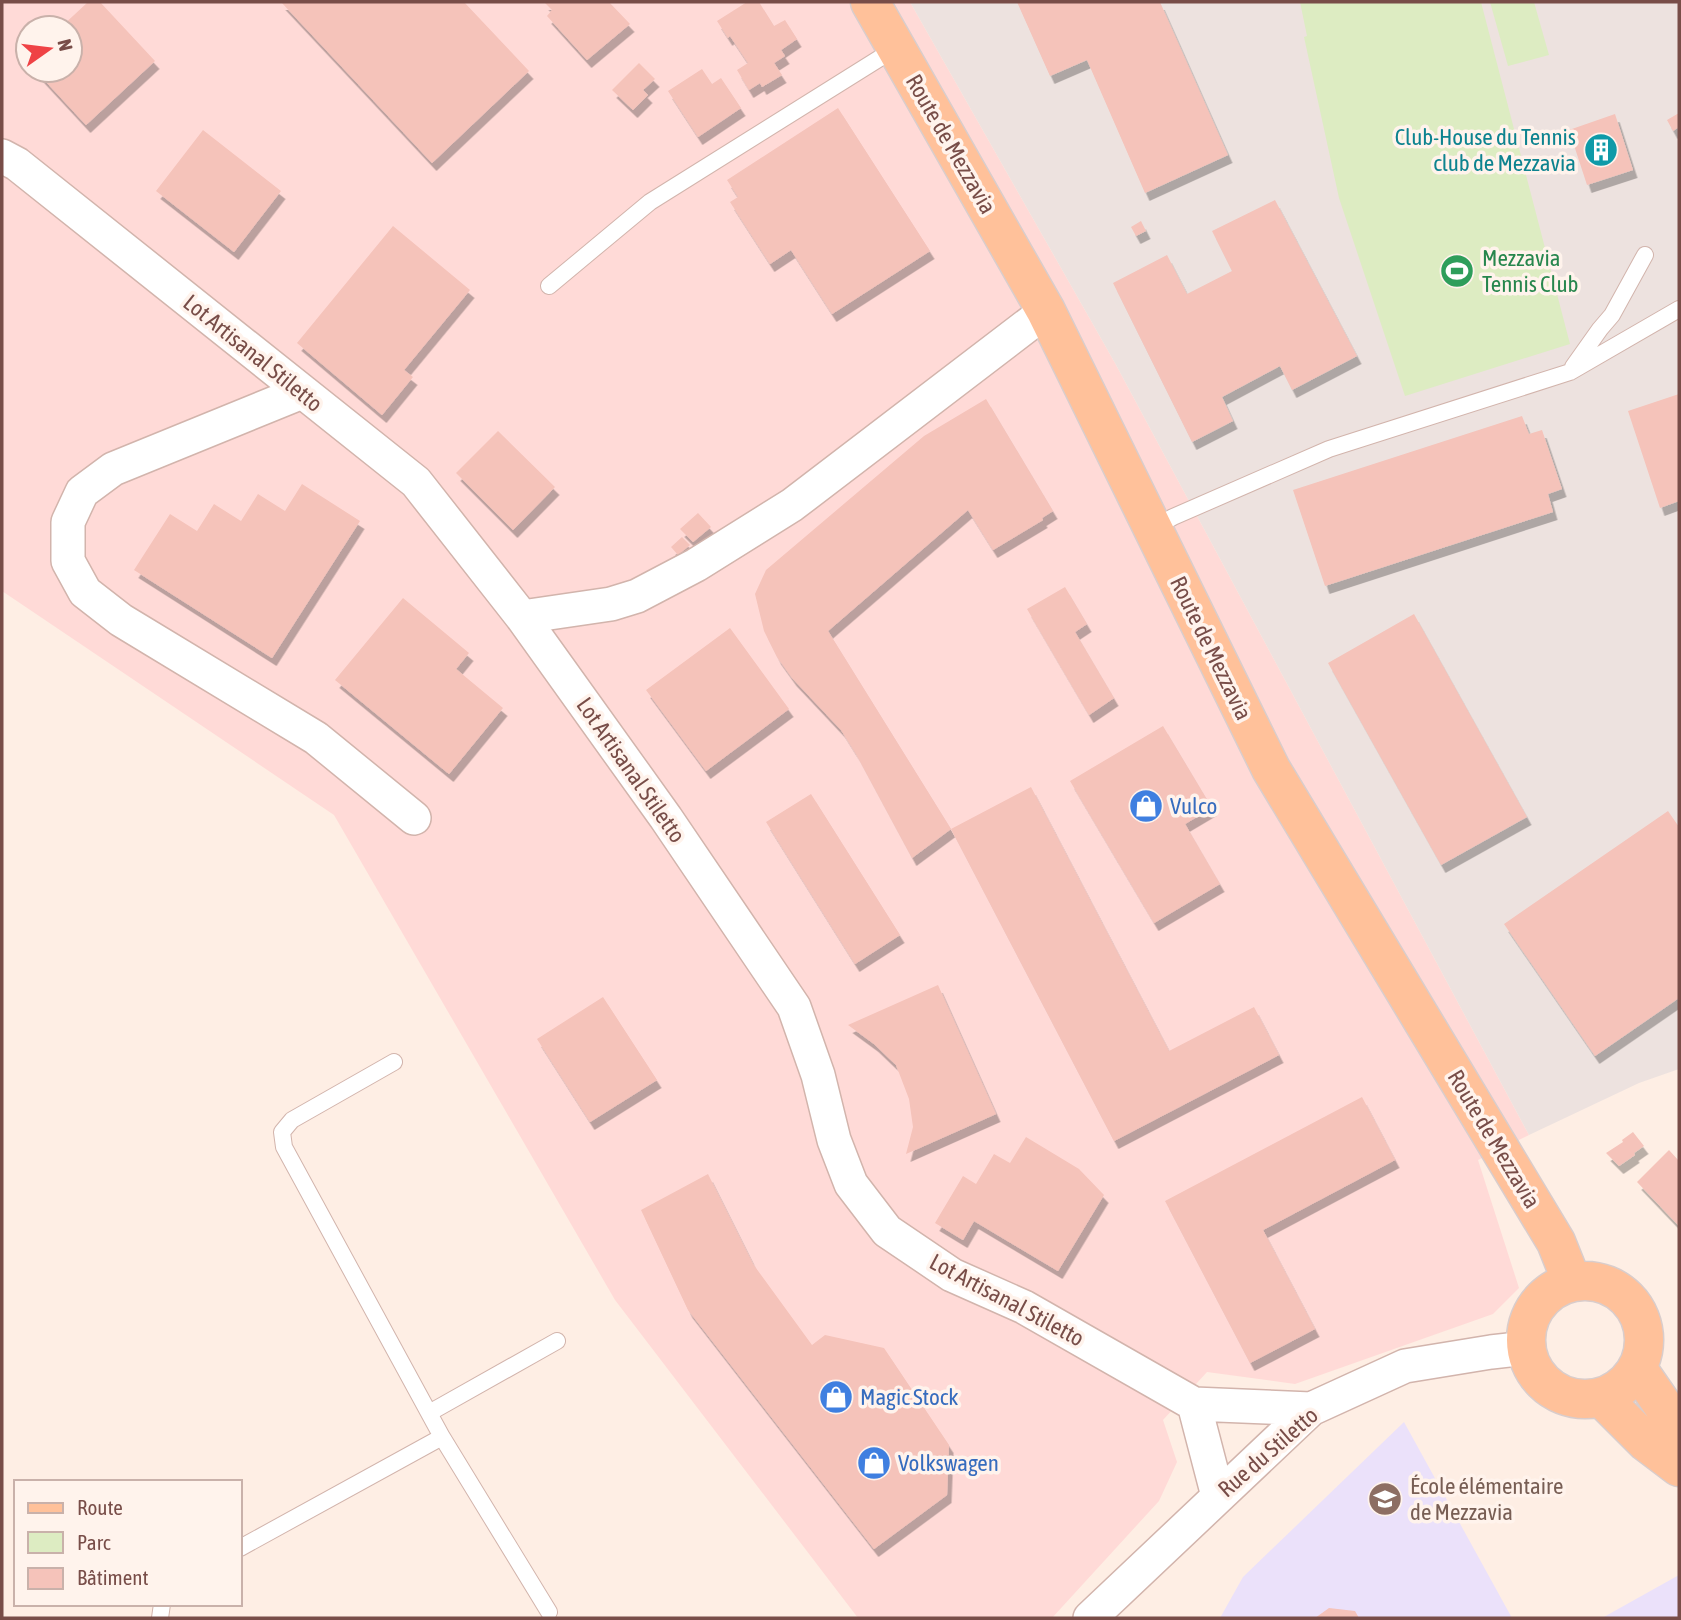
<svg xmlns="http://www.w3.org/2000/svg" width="1681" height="1620" viewBox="0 0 1681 1620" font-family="'Asap Condensed',sans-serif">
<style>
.commercial{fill:#ffdad7;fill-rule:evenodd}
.industrial{fill:#ede2df}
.education{fill:#ebe1fa}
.green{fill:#ddecc2}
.building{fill:#f5c3ba;filter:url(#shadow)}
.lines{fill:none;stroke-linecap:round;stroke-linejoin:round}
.service-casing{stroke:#d2b4ac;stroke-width:18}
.minor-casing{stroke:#d2b4ac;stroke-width:36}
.primary-casing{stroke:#d9cdcc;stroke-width:41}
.service{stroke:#fff;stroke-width:16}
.minor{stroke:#fff;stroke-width:33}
.primary{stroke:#ffc19a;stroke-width:38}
.labels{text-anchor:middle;stroke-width:7;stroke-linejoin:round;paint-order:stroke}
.culture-label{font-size:23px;fill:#0d838f;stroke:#fff3ec;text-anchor:end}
.street-label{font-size:23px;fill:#784d48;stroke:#fff3ec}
.leisure-label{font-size:23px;fill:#27864d;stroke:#fff3ec;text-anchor:start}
.shop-label{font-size:23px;fill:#366cbe;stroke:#fff3ec;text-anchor:start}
.education-label{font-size:23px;fill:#785e54;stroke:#fff3ec;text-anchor:start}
</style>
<defs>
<filter id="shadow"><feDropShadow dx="4.5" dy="8" stdDeviation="0" flood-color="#0004"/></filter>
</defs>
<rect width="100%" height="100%" fill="#feeee4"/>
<path class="commercial" d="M2,2H910L1115,363L1529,1135L1478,1160L1519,1288L1493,1314L1295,1384L1207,1372L1163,1420L1177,1462L1159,1501L1052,1618H858L615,1300L334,815L2,591ZM28,28H70V70H28Z"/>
<path class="industrial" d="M910,2H1679V1069L1639,1083L1529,1135L1115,363Z"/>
<path class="education" d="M1404,1422L1512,1618H1220L1243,1577Z
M1679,1575V1618H1602Z"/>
<path class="green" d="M1300,2H1481L1570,344L1405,396L1339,198L1304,37L1307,36Z
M1490,2H1534L1549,55L1508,66Z"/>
<path class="building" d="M88,2H100L155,61L86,125L35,70H70V28H60Z
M281,2H464L529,71L432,163Z
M544,2H609L630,24L587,60L547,16L552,10Z
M747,2H759L774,26L785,20L797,39L781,50L785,56L774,63L782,75L762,87L760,83L749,90L737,70L748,63L730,36L728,38L717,21Z
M1017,2H1160L1228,155L1145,193L1087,60L1050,76Z
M639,63L655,79L643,90L648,95L633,110L612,90Z
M702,69L712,84L721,78L741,108L698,137L668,91Z
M838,108L930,251L832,314L791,250L770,264L730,202L738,197L727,180Z
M1679,113V127L1673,131L1667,120Z
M1615,114L1633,170L1587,185L1569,130Z
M203,130L281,191L234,252L156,191Z
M1275,200L1357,356L1292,390L1280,366L1222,397L1233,421L1192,442L1113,283L1167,255L1187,294L1232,271L1212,231Z
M1141,221L1146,231L1136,236L1131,227Z
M393,226L470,290L404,370L413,377L382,415L297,343Z
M1679,394V501L1660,508L1628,411Z
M986,399L1053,511L1042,518L1043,520L993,550L968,510L828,631L951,829L912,858L856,754L841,730L792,678L777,657L764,631L755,594L766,570L924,436Z
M1522,416L1529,434L1542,430L1562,489L1548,494L1553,512L1325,586L1293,490Z
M498,431L555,487L513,530L456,473Z
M302,484L360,521L272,658L134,570L170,514L197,531L214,504L241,521L258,494L285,511Z
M698,513L711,527L693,542L680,529Z
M682,537L690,545L678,555L671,547Z
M1065,587L1087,624L1075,632L1114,698L1089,715L1027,609Z
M403,598L469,653L456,669L503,708L449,774L335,680Z
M1414,614L1527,817L1441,865L1328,663Z
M730,628L789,709L706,771L646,690Z
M1163,726L1212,808L1185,824L1220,884L1154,923L1070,781Z
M1031,787L1169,1051L1254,1007L1279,1055L1114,1141L951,829Z
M811,794L900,935L855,964L766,822Z
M1668,811L1679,827V998L1595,1056L1504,924Z
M938,985L996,1114L906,1154L913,1127L909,1099L896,1065L874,1044L848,1025Z
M603,997L657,1080L590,1122L537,1039Z
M1362,1097L1395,1160L1263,1230L1315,1329L1250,1363L1165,1201Z
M1633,1132L1644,1146L1634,1153L1635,1155L1619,1166L1606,1153L1623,1142L1622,1140Z
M1026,1137L1079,1169L1104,1195L1058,1271L974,1221L963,1240L935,1223L963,1176L976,1184L994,1154L1010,1163Z
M1669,1150L1679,1161V1226L1637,1182Z
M708,1174L753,1264L812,1345L825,1335L884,1348L949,1445L947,1495L874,1549L688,1310L641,1210Z
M1329,1608L1355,1611L1359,1618H1315Z"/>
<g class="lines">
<g class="service-casing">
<path id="service" d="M549,286L650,202L896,48
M1573,367L1600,329L1612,315L1645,255
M1153,528L1173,517L1329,449L1570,372L1679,309
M394,1062L292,1120L282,1132L284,1147L442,1437L549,1612
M429,1413L557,1341
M240,1548L442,1437
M160,1618L162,1604"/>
</g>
<g class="minor-casing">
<path id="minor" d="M2,156L17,164L416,482L522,617L666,818L794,1007L818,1075L834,1140L851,1184L887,1231L952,1275L1024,1307L1194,1404L1311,1409
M302,392L113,469L82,492L68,522V561L85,592L121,620L316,738L414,818
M522,617L611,604L637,596L696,565L792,505L1046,311
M1194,1404L1218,1496
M1090,1618L1311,1409L1405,1366L1491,1352L1527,1348"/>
</g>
<g class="primary-casing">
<path id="primary" d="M870,2L1046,311L1271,769L1556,1242L1572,1282
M1526 1340a59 59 0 1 1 118 0a59 59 0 1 1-118 0Z
M1637,1368L1673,1420L1679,1426
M1601,1397L1646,1442L1679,1467"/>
</g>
<use href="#service" class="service"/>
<use href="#minor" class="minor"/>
<use href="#primary" class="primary"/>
</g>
<defs>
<g id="building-disc" transform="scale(1.75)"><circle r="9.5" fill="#0f9aa8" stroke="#fff3ec"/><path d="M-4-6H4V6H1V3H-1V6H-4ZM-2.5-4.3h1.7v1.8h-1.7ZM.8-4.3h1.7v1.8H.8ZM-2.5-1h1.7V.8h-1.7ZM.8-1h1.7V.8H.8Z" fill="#fff"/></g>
<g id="stadium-disc" transform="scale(1.75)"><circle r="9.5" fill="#2e9e5b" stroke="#fff3ec"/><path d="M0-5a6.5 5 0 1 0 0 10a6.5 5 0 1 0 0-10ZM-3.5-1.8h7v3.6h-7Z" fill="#fff"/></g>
<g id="shop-disc" transform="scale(1.75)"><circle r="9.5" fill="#3f7fe0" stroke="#fff3ec"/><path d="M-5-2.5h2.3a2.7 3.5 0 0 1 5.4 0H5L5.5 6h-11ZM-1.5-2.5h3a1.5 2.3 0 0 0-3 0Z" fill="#fff"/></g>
<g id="school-disc" transform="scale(1.75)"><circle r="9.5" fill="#8d6e63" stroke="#fff3ec"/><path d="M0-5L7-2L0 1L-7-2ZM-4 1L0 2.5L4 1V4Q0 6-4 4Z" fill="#fff"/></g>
</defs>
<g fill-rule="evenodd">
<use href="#building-disc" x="1601" y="150"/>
<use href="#stadium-disc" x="1457" y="271"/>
<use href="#shop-disc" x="1146" y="806"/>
<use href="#shop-disc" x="836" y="1397"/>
<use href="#shop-disc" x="874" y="1463"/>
<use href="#school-disc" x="1385" y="1499"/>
</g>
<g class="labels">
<g class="culture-label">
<text x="1576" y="145">Club-House du Tennis<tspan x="1576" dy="26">club de Mezzavia</tspan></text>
</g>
<g class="street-label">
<text transform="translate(951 144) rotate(60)" y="8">Route de Mezzavia</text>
<text transform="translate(253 353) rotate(39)" y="8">Lot Artisanal Stiletto</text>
<text transform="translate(1211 648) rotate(64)" y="8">Route de Mezzavia</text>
<text transform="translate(631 770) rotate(55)" y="8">Lot Artisanal Stiletto</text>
<text transform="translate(1494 1139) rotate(59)" y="8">Route de Mezzavia</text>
<text transform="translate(1007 1300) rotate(28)" y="8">Lot Artisanal Stiletto</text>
<text transform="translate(1268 1452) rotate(-41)" y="8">Rue du Stiletto</text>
</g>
<g class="leisure-label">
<text x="1482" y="266">Mezzavia<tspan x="1482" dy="26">Tennis Club</tspan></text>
</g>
<g class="shop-label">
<text x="1170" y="814">Vulco</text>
<text x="860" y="1405">Magic Stock</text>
<text x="898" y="1471">Volkswagen</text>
</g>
<g class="education-label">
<text x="1410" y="1494">École élémentaire<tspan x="1410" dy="26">de Mezzavia</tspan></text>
</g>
</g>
<rect width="1681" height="1620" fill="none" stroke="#784d48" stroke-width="7"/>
<rect x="14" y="1480" width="228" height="126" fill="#fff3ec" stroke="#c9b1aa" stroke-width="2"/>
<rect x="28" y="1503" width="35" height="10" fill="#ffc19a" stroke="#c9b1aa" stroke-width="2"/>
<text x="77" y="1515" font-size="21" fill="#784d48">Route</text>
<rect x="28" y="1532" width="35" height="21" fill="#ddecc2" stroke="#c9b1aa" stroke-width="2"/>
<text x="77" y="1550" font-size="21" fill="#784d48">Parc</text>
<rect x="28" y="1568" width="35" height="21" fill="#f5c3ba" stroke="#c9b1aa" stroke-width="2"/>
<text x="77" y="1585" font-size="21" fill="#784d48">Bâtiment</text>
<g transform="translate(49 49) rotate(76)"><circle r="33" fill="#fff3ec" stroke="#c9b1aa" stroke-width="2"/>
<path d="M0-5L12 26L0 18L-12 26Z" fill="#ef4245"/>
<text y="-10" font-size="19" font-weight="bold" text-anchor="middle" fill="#784d48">N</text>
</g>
</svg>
